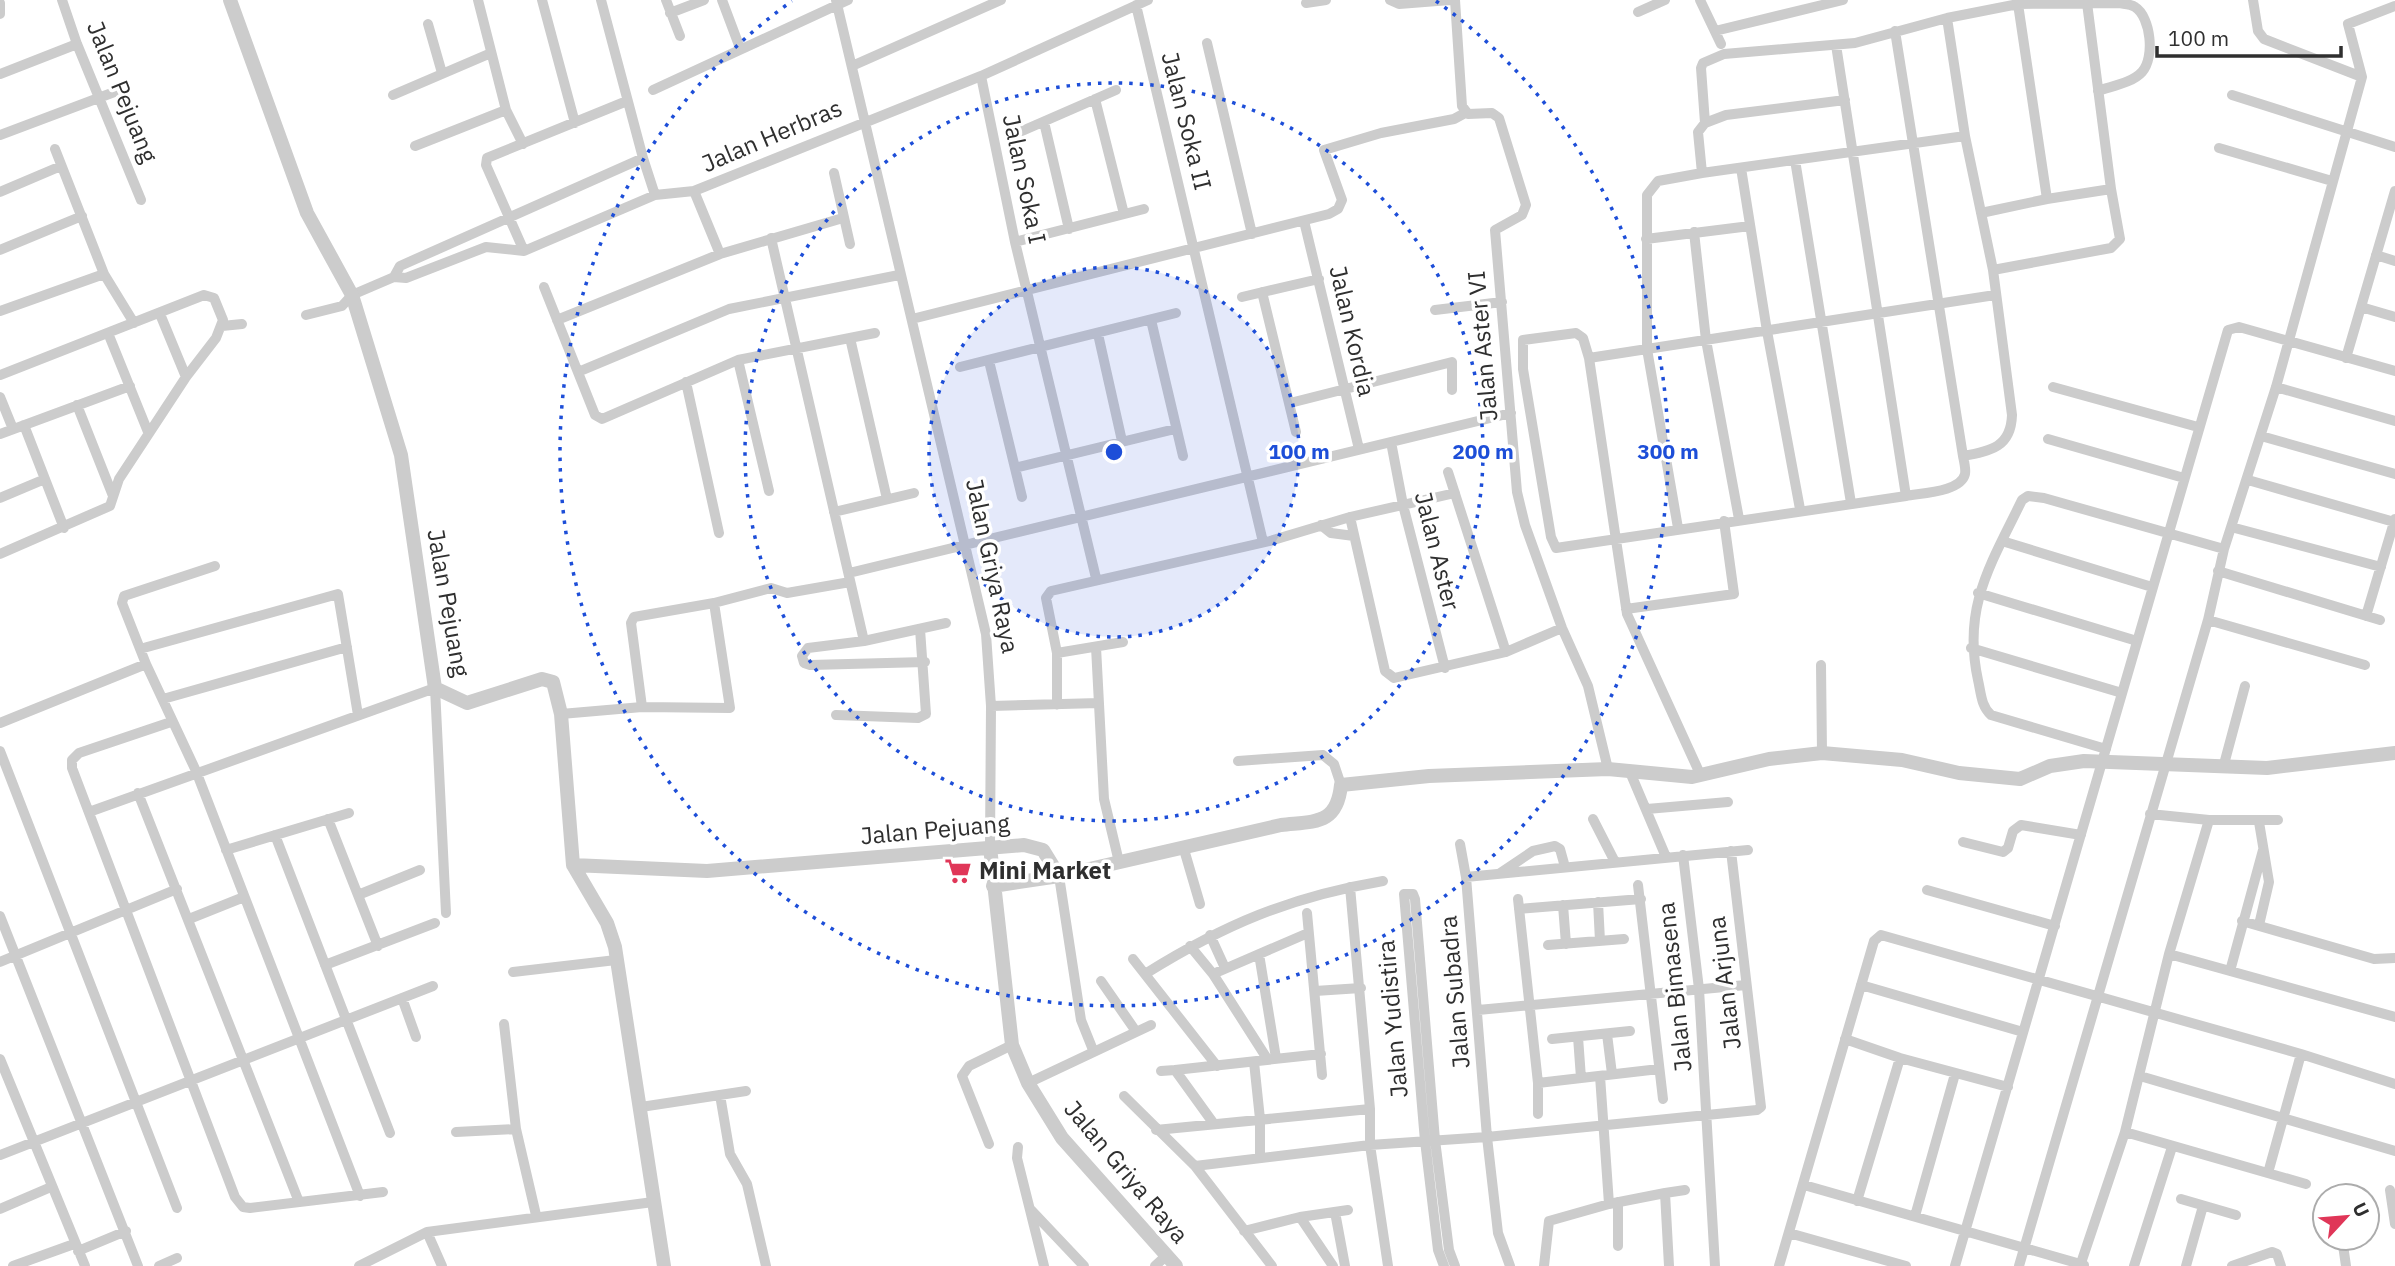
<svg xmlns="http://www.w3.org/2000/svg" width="2395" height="1266" viewBox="0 0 2395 1266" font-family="'IBM Plex Sans',sans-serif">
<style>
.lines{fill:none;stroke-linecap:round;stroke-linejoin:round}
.minor{stroke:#ccc;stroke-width:10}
.tertiary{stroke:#ccc;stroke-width:14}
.ring{fill:none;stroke:#1d4ed8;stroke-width:3.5;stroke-dasharray:3.5 7}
.labels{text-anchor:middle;stroke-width:7;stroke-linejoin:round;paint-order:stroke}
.street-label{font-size:24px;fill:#2f2f2f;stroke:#fff}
.poi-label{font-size:24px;font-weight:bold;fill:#2f2f2f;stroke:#fff;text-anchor:start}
.centre{fill:#1d4ed8;stroke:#fff;stroke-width:3.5}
.ring-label{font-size:21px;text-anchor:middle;font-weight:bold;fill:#1d4ed8;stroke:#fff;stroke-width:7;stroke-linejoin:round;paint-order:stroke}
</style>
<rect width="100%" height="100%" fill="#fff"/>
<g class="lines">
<path class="minor" d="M62,0L77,44L141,200
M478,0L506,110L523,144
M542,0L575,123
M601,0L643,158
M666,0L680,36
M722,0L740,48
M836,0L986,634L991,706L990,847
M1390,0L1399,4L1450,0
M1455,0L1462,106L1468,114L1492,113L1499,118L1526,205L1522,215L1495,230L1517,492L1525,525L1562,628L1588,686L1608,769
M1700,0L1721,44
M2253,0L2258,31L2264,39L2362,77
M0,3V14
M1306,3L1326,0
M2018,4L2047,199L2111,189L2087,3
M1136,5L1263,542
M1638,12L1665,0
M670,13L704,0
M1947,18L1965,136L1993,270L2012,415C2011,447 1991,451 1963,456
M428,24L442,73
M1715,31L1843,0
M1207,43L1252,234
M1836,45L1906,496
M852,66L1001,0
M0,74L77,44
M981,76L1015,242L1096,578
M653,90L848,0
M393,95L491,53
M2232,95L2395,147
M1095,99L1124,214
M1044,122L1069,229
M1705,123L1701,68L1703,63L1724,54L1855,43L1947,18L2018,4L2119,3C2124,4 2131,4 2135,7C2151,17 2155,58 2142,72C2132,83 2112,86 2098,91
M1022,131L1116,90
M0,135L125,88
M415,146L506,110
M2219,148L2332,181
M55,149L104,274L134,323
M1795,160L1851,503
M1741,168L1767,331L1800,509
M834,173L850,244
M1702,173L1698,132L1705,123L1726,115L1845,100
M694,191L720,254
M0,192L61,166
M1981,213L2047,199
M1304,221L1359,449
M1694,232L1706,340L1739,519
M771,238L864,641
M1646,239L1750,226
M1015,242L1144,209
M0,250L82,216
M524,251L486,165L487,158L627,101
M2376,255L2395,261
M1993,270L2111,248L2120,239L2111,189
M394,277L400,266L643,158L655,195L694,191L981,76L1148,0
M544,287L595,415L602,419L738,360L875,333
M1262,292L1296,432
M1242,297L1319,279
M2361,307L2395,317
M1435,310L1502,302
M0,311L104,274
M160,314L186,377
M306,315L342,306L352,295L394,277L406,278L486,247L524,251L655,195
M912,319L1329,214L1338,209L1342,200L1324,150L1381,133L1454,119L1465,113
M557,320L720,254L843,218
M1151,320L1183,456
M222,326L242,324
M108,333L148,432
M1098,334L1122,441
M850,338L887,499
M1589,358L1995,295
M2346,358L2395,191
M738,360L769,491
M989,361L1022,497
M960,367L1176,313
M578,372L729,309L899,275
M0,375L204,295L214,298L223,320L216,338L186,377L119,479L110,506L0,554
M686,382L719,533
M2053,387L2198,427
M2276,387L2395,421
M0,397L13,429
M1290,403L1452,362V390
M77,405L113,496
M24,425L64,528
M0,434L130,386
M2261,436L2395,474
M2048,439L2184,478
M1391,442L1403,505L1445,668
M1015,468L1175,429
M1448,472L1506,652
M2248,480L2394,522
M0,498L45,479
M834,512L914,493
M1350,517L1385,671L1394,678L1506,652L1562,628
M1321,525L1331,533L1354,536
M2231,527L2381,567
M1678,528L1647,349V195L1658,181L1702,173L1965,136
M2002,541L2152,587
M2218,571L2380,620
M849,573L1511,413
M1978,593L2137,641
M1626,609L1734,594L1724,521
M2366,616L2395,519
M2208,620L2365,665
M1096,647L1104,799L1119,862
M1971,648L2122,693
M140,649L338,594L358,715
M1057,653L1123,642
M925,662L810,665L804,663L802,656L808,648L864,641L946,623
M146,664L122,603L124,596L215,566
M1821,665L1822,753
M163,699L347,647
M1057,705V653L1046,598L1051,591L1270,541L1350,517L1455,493
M991,706L1099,703
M642,707L631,623L634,617L714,603L771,588L787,593L850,582
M561,714L642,707L730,708L714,603
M836,715L918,718L926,714L920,629
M171,722L79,753L72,760V768L235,1197L243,1207L250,1208L383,1192
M0,723L146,664L196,771L360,1196
M2106,749L1991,715C1981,706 1981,693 1978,680C1962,607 1991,564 2022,500L2028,496L2044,498L2224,549
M0,751L177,1208
M1238,761L1323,755L1334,764L1341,785
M2223,768L2245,686
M1630,772L1666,857
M1701,776L1627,614L1589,358L1583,338L1576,333L1523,340V369L1551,537L1556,548L1906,496C1921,493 1961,492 1965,474C1966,469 1964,461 1963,456L1895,31
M138,793L299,1202
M1647,809L1728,802
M89,812L435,688L446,913
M2150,814L2209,820H2278
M328,819L378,946
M1593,819L1615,862
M2259,822L2269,882L2259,925
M275,835L390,1133
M1963,842L2003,852L2008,848L2013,831L2021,825L2081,835
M1460,844L1466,877L1487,1137L1498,1233L1510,1266
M1183,846L1200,904
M226,850L349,813
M1683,855L1699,989L1715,1266
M1499,874L1533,851L1555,846L1560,849L1565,867
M1059,876L1081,1020L1093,1050
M1466,877L1748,850
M1638,885L1663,1099
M1350,887L1370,1109V1145L1388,1266
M1927,890L2055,926
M358,895L420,870
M1518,899L1538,1083V1114
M1598,902L1600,941
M1563,905L1566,944
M1519,909L1641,899
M1307,913L1322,1075
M0,916L138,1266
M189,919L244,897
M2242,921L2374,959L2395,958
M1210,935L1225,968
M1548,945L1624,939
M1190,946L1213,974L1268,1060
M1259,954L1276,1058
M2169,954L2395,1017
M1133,959L1217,1066
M0,962L177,889
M325,965L435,923
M2230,971L2263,850
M513,972L616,960
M1145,974C1225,924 1290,897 1383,881
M1213,974L1308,933
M1101,981L1135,1030
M1861,985L2023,1032
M1315,991L1361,988
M402,998L416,1037
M1478,1010L1746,985
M504,1024L516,1129L536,1215
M1607,1034L1612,1074
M1578,1037L1581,1078
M1552,1039L1630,1031
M1845,1039L1900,1058L2008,1087
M0,1059L85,1266
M1254,1062L1260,1119V1158
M1175,1070L1321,1054
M1161,1071L1175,1070L1214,1124
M1600,1076L1609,1204
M2140,1076L2395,1151
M1028,1083L1151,1025
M1538,1083L1659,1069
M720,1095L730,1154L747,1184L766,1266
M1124,1096L1195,1166L1272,1266
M641,1107L746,1091
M1156,1130L1370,1109
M456,1132L516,1129
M2125,1132L2306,1184
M989,1144L962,1076L969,1066L1012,1045
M1018,1147L1017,1158L1044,1266
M0,1155L433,986
M1195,1166L1370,1145L1487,1137L1757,1110L1761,1107L1731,851
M2268,1173L2301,1054
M1804,1185L2084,1265
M2390,1190L2395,1224
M2181,1199L2236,1215
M1857,1201L1900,1058
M0,1209L51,1187
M1031,1210L1084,1266
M1335,1212L1345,1266
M1915,1216L1955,1074
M1300,1217L1333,1266
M1244,1231L1300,1217L1348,1210
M427,1232L442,1266
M1789,1233L1906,1266
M2342,1238L2346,1266
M1618,1246V1202
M78,1251L126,1231
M13,1266L74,1244
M159,1266L177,1258
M359,1266L427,1232L653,1202
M1155,1266L1166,1256
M1444,1266L1438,1250L1425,1141L1404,894H1413L1415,899L1435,1140L1449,1250L1455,1266
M1544,1266L1549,1221L1609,1204L1665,1193
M1669,1266L1665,1193L1685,1190
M1779,1266L1874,941L1881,935L2301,1054L2395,1084
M1955,1266L2228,330L2239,327L2395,371
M2019,1266L2208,620L2224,549L2276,387L2362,77L2348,24L2395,6
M2080,1266L2125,1132L2169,954L2209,820
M2134,1266L2172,1147
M2186,1266L2203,1206
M2232,1266L2272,1252L2277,1254L2281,1266"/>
<path class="tertiary" d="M230,0L307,213L352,295L401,455L435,688L467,703L542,679L553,682L561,714L573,865L607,923L615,947L664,1266
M990,847L1012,1045L1028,1083L1062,1138L1176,1266
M573,865L707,871L1024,845L1043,850L1059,876
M993,886L1059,876L1281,825C1315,821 1337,825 1341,785L1429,776L1608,769L1692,777L1769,759L1822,753L1902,760L1959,773L2020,779L2050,766L2084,761L2267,768L2395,753"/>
</g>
<circle cx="1114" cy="452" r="185" fill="#1d4ed8" fill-opacity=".12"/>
<g class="ring">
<circle cx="1114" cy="452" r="185"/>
<circle cx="1114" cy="452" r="369"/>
<path d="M1436 1A554 554 0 1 1 792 1"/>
</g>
<defs>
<g id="supermarket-bare" transform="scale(2.1)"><path d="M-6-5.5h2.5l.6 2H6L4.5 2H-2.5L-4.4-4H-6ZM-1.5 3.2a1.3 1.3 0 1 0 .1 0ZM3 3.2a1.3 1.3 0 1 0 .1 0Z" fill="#e03658" stroke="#fff" stroke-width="2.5" paint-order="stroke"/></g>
</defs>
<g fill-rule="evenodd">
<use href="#supermarket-bare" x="958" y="871"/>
</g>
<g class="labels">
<g class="street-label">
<text transform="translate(122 92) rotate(68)" y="8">Jalan Pejuang</text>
<text transform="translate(1186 121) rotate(76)" y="8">Jalan Soka II</text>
<text transform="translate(772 136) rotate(-23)" y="8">Jalan Herbras</text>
<text transform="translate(1024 179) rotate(78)" y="8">Jalan Soka I</text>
<text transform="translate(1352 331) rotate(77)" y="8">Jalan Kordia</text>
<text transform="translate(1483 346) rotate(-95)" y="8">Jalan Aster VI</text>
<text transform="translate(1437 551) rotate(76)" y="8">Jalan Aster</text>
<text transform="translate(992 566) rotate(78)" y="8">Jalan Griya Raya</text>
<text transform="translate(448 603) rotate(80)" y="8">Jalan Pejuang</text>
<text transform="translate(935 830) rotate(-5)" y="8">Jalan Pejuang</text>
<text transform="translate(1725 983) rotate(-97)" y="8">Jalan Arjuna</text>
<text transform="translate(1675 987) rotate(-96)" y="8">Jalan Bimasena</text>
<text transform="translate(1455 992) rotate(-95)" y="8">Jalan Subadra</text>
<text transform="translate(1393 1019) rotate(-95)" y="8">Jalan Yudistira</text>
<text transform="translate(1126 1172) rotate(50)" y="8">Jalan Griya Raya</text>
</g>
<g class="poi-label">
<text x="979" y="879">Mini Market</text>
</g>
</g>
<circle cx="1114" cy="452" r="10" class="centre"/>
<g class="ring-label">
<text x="1299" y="459">100 m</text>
<text x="1483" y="459">200 m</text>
<text x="1668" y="459">300 m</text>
</g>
<g transform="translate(2346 1217) rotate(64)"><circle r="33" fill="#ffffff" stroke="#acacac" stroke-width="2"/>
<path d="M0-5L12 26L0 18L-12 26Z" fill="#e03658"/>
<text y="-10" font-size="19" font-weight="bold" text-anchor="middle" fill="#2f2f2f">U</text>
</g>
<path d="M2157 46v10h184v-10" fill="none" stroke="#2f2f2f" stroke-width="3.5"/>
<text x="2168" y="46" font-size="21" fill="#2f2f2f" stroke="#ffffff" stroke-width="5" paint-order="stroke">100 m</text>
</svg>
